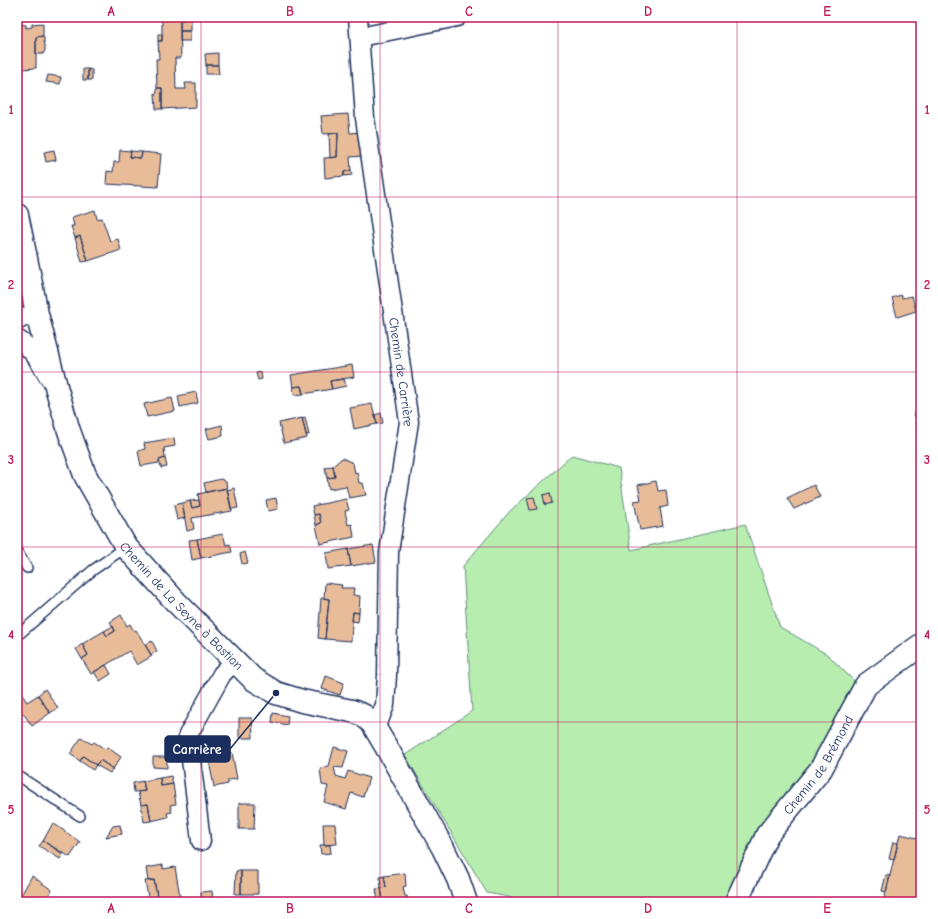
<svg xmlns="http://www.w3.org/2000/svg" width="938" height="919" viewBox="0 0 938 919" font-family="'Comic Neue',sans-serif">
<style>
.green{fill:#b7edae;stroke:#698e86}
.building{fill:#e9bc99;stroke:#1b2f5e}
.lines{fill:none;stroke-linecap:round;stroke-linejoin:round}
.service-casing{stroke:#1b2f5e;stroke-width:12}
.minor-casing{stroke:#1b2f5e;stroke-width:21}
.tertiary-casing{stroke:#1b2f5e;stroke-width:25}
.service{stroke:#fff;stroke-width:9}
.minor{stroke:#fff;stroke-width:18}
.tertiary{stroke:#fff;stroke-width:22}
.grid{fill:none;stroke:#c2185b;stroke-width:1;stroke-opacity:0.55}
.labels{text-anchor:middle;stroke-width:3;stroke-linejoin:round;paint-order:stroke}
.street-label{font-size:13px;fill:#1b2f5e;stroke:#fff}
.leader{fill:none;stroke:#1b2f5e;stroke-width:1.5}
.callout-dot{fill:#1b2f5e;stroke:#fff;stroke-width:1.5}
.callout{fill:#1b2f5e;stroke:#1b2f5e;stroke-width:1.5}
.callout-label{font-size:14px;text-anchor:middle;font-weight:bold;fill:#fff}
.neatline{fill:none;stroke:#c2185b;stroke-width:1.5}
.grid-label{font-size:13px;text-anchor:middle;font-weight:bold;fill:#c2185b}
</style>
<rect width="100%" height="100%" fill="#fff"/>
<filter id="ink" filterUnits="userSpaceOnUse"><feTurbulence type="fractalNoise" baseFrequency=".025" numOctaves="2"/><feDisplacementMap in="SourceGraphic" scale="8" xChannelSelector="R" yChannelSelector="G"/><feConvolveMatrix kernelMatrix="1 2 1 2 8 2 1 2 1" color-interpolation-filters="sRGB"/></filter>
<g filter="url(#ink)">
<path class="green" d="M572,455L619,468L631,550L745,524L780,627L828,655L860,687L728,902H535L487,893L405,755L472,711L463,566L510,511Z"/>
<path class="building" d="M168,17H193V19L180,20L181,58H175L176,89H186L185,83H196V107L162,109V88H157L156,59H159L158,41H162V20H168Z
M191,19V31H180V20Z
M43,23V36L36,37V68L23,69V71H17V24L26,25V28L32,27V24Z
M180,31H190V41H180Z
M158,34H162V41H158Z
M43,36L44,37V42L45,45V51L43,54H36V37Z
M218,53V65H206L205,54Z
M206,65H218L219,74H206Z
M83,69H88V80H83Z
M88,69L92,70V80H88Z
M48,75L61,77L60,84L46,82Z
M157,88H162V109H156L155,93H157Z
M348,114L350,133L361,132L363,156L350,157L351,170L344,172V176L325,178L324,158L337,157L338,133L323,134L321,116Z
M338,133L337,157L330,158L329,134Z
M54,150L56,160L46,162L44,152Z
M120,150L131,151L130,157L141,158L142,152L161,154L158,187L106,184L107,171L113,172L114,162H119Z
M131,151L142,152L141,158L130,157Z
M351,170L352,175L344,176V172Z
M95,210L97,219L102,218L110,241L118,239L121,250L88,261L80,236L75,238L71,226H74L72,217Z
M80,236L88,261L82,262L75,238Z
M901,295L902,298L912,296L916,311L897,317L892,298Z
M352,365L354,377L330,381L332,389L303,394L301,386L293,387L291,375Z
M261,372L262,379L258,380L256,373Z
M344,379L346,386L332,389L330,381Z
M301,386L303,394L294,395L293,387Z
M196,392L198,403L180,407L178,396Z
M172,398L175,411L147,417L144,404Z
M372,404L377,424L354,429L350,408Z
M921,411V429H919L914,413Z
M381,413L383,423L377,424L375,415Z
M305,417L309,435H306L302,418Z
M302,418L307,438L284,443L279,423Z
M222,425L223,436L209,439L206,429Z
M918,429H921V436L919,437Z
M174,438L175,446L164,448L165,458L159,460V463L141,466L138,451L145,449L144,443Z
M165,458L167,467L161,468L159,460Z
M342,458L353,463L355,473L357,472L359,483H363L366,495L349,498L346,486L329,489L327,478L335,477L333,466Z
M333,466L335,477L327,478L325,467Z
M221,479L226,482L227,488L206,492L204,483Z
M656,481L658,491L666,490L668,506L660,508L663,526L640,530L634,501L641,500L638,485Z
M814,485L820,497L794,509L787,498Z
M227,488L232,511L192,518L194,529L187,531L182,503L190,501L192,508L200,506L198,494Z
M234,488L238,508L231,509L227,490Z
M550,493L552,503L545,505L543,495Z
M534,497L537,509L530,510L527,498Z
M276,498L278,509L268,511L266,500Z
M346,499L349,510L345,511L348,525L352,524L354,537L320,544L316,525L321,523L319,514L314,515L312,506Z
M199,500L200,506L192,508L190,501Z
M182,503L185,518L177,520L174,505Z
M319,514L321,523L316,525L314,515Z
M223,534L226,545L230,544L232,552L201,558L197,539Z
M197,539L201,558L192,560L189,540Z
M373,545L376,562L351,566L348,549Z
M348,549L351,566L328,569L326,553Z
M245,552L248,563L242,564L240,554Z
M325,583L342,585L341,588H354L353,595L360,596L359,613L353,612L351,641L325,639L329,599L324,598Z
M321,598L329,599L325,639L318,638Z
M353,612L359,613L358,622L352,621Z
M121,615L127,626L130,624L134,631L136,630L152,656L137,665L129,651L91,674L82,659L88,655L82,644L104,631L107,636L115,631L110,622Z
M113,626L115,631L107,636L104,631Z
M152,641L157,651L151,655L145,645Z
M82,644L88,655L82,659L76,649Z
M106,665L111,674L100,681L94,672Z
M326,676L344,683L340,695L322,689Z
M17,687L27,702L38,695L50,713L32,726L23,713L17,717Z
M45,689L58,708L50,713L38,695Z
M273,713L288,716L287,725L272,722Z
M239,718H252L253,738H239Z
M81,738L92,744L94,742L105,749L107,747L121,757L113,769L100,760L96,765L83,756L80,761L70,754Z
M334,747L348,751L343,768L334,767L336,776L345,779L348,771L369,778L363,797L351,793L346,809L324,802L328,786L322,785L320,768L329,766Z
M232,752L237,779L228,780V784L214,787L208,756Z
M83,756L96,765L93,770L80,761Z
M153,757H167V768L153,767Z
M100,760L113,769L110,773L96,765Z
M171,776L173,784L161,786L160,778Z
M160,778L161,786L173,784L176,804L170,805L172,812L167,813L168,817L151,821L148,804L141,805L138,792L145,791L143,781Z
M143,781L145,791L134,792L133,783Z
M239,803H255L254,829H239Z
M148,804L151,821L144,822L141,805Z
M53,823L80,842L70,857L43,841Z
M323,824H335L337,844L324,845Z
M120,825L122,834L106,837L113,826Z
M900,834L921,839V896L920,902H892L884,900Z
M43,841L63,854L60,859L39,846Z
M893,842L898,843L894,860L889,859Z
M320,845H330L331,853L321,854Z
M163,865V869L175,867L181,902H161L160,896H157L154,880L148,881L146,868Z
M236,871H241V894H235Z
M241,871H258V894H241Z
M405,873L406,886L403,887L405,896H407L408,902H390V900L383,901L381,888L386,887L384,876Z
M886,875L890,876L886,892L882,891Z
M32,876L52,890L44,902H17Z
M384,876L386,887L381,888L380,877Z
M154,880L157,896H160L161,902H149L145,881Z
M381,888L383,901H378L376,889Z
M212,891L213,902H202L201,892Z"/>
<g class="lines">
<g class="service-casing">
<path id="service" d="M17,551L27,568
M17,636L93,570L126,547
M17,775L80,816"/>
</g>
<g class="minor-casing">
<g id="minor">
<path id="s1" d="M358,17L365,118L409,422L389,552L387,675L385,705L380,718L372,723"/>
<path d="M360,37L457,17"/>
<path d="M17,321L24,317L37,314"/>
<path d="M17,339C34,349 40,363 50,379"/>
<path d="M201,841L188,735L222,674L235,661"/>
</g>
</g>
<g class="tertiary-casing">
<g id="tertiary">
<path id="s2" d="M17,215L28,268L37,314L57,390L69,431L85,475L126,547L176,602L253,679L276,693L302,701L352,711L363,715L372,723L388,750L443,848L458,879L466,902"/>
<path id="s3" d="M736,902L767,835L821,769L866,685L921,645"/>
</g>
</g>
<use href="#service" class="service"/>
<use href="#minor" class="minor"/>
<use href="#tertiary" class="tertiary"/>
</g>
</g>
<path class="grid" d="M201,17V902M380,17V902M558,17V902M737,17V902M17,197H921M17,372H921M17,547H921M17,722H921"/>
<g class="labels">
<g class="street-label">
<text dy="5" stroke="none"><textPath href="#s1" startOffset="358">Chemin de Carrière</textPath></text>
<text dy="5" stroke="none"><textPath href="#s2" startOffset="433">Chemin de La Seyne à Bastian</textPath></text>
<text dy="5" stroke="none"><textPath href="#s3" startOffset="161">Chemin de Brémond</textPath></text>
</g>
</g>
<path class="leader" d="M276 693L230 749"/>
<circle class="callout-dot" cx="276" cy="693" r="4"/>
<rect class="callout" x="165" y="736" width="65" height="26" rx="4"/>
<g class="callout-label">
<text x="197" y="754">Carrière</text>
</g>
<rect width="938" height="919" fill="none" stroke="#fff" stroke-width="44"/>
<rect x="22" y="22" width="894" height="875" class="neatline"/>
<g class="grid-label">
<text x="111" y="16">A</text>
<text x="290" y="16">B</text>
<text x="469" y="16">C</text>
<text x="648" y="16">D</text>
<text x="827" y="16">E</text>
<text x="11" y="114">1</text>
<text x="927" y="114">1</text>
<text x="11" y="289">2</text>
<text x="927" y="289">2</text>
<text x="11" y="464">3</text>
<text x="927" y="464">3</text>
<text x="11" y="639">4</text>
<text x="927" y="639">4</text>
<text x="11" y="814">5</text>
<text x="927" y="814">5</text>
<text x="111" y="913">A</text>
<text x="290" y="913">B</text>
<text x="469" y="913">C</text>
<text x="648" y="913">D</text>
<text x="827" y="913">E</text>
</g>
</svg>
